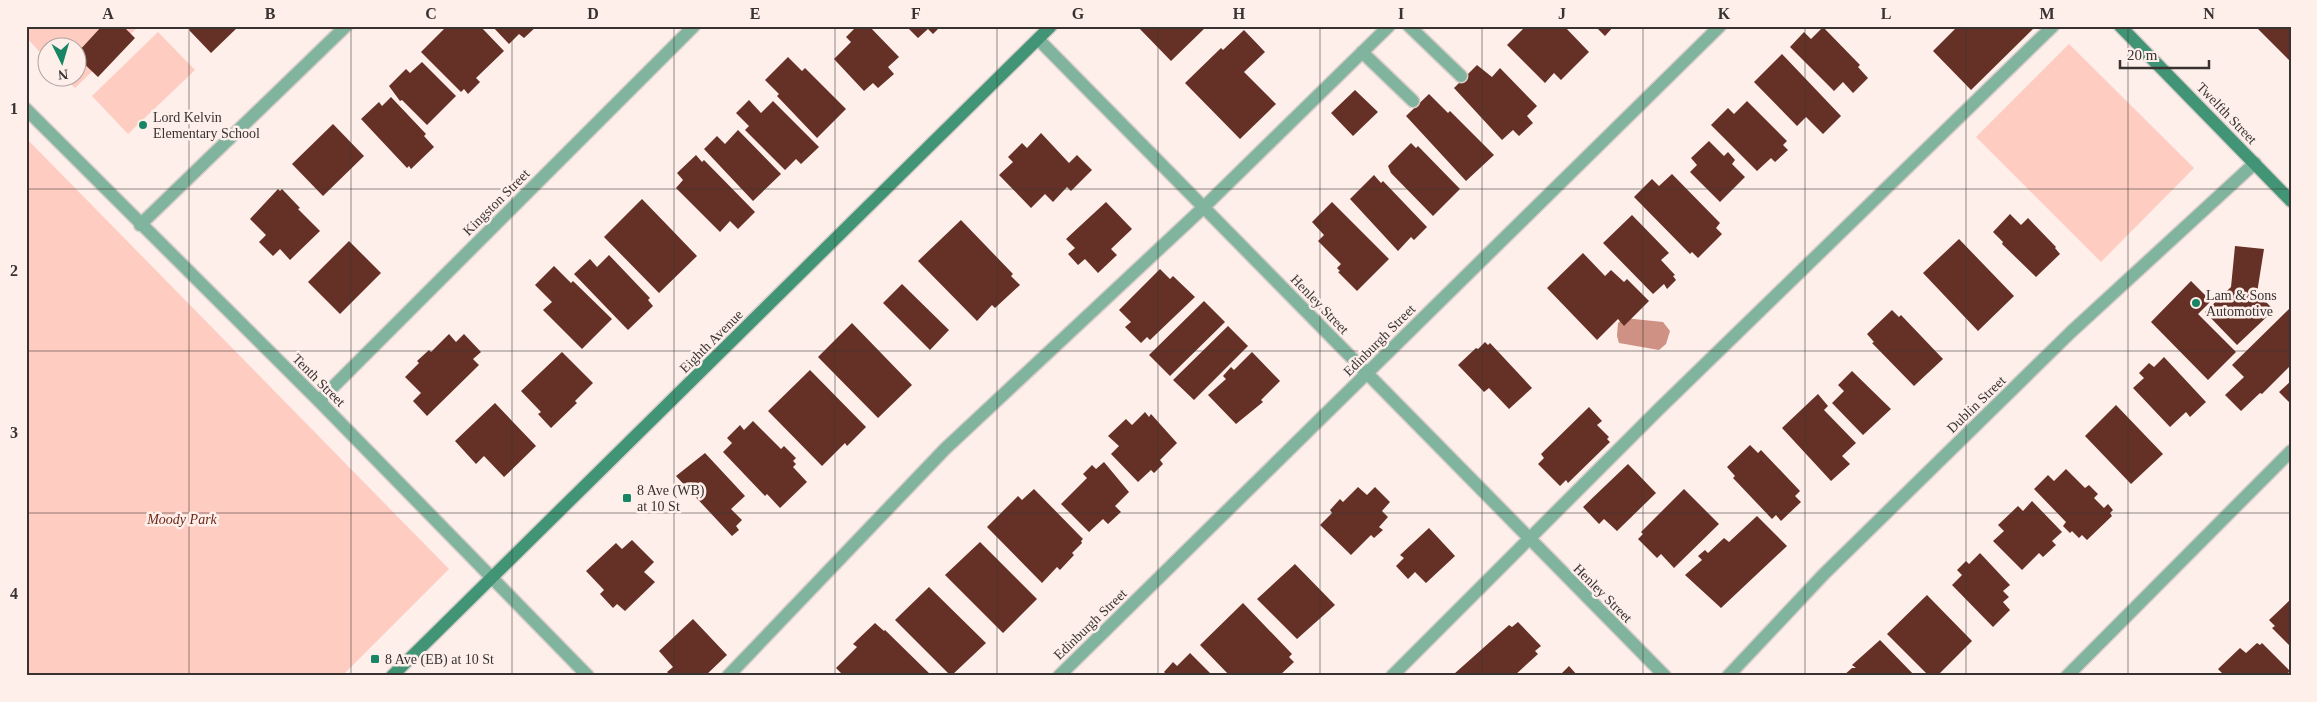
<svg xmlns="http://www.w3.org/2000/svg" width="2317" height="702" viewBox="0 0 2317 702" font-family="Georgia,serif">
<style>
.green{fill:#feccc0}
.water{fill:#ce9183}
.building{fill:#653126}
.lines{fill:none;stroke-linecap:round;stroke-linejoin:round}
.lane-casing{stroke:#dacdca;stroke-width:15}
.street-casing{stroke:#dacdca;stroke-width:15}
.secondary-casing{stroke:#dacdca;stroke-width:15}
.lane{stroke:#81b49e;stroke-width:12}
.street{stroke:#81b49e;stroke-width:12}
.secondary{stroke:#419475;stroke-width:12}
.grid{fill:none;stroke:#383331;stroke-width:1;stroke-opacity:0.55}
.poi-dot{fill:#188664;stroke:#feefeb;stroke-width:2}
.labels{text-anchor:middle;stroke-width:5;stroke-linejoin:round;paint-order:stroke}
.street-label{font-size:14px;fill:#383331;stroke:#feefeb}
.poi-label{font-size:14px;fill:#383331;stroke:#feefeb;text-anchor:start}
.park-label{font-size:14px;font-style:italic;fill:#702617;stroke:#feefeb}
.neatline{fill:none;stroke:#383331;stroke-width:2}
.grid-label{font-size:16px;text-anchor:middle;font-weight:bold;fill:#383331}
</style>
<rect width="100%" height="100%" fill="#feefeb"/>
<path class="green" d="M26,26H139L75,88L65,78H78V48H48L47,60L26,37Z
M158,32L195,70L128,134L92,96Z
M2069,44L2194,168L2101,262L1976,137Z
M26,138L449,569L342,676H26Z"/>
<path class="water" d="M1624,318L1663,322L1670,331L1666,344L1659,350L1619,343L1617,336L1618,323Z"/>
<path class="building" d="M102,26H123L135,38L98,77L78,58V52Z
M192,26H239L211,53L189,30Z
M447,26H480L504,51L476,78L480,82L468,94L464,89L461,92L421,52Z
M492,26H537L524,38L519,34L509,44Z
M857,26H869L899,57L888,67L894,74L878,88L873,83L864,91L834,59L851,42L846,37Z
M906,26H941L933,34L928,29L918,38Z
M1137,26H1207L1171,61Z
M1526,26H1564L1589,52L1561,80L1554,73L1545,83L1507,45Z
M1595,26H1614L1605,36Z
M1958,26H2033L2034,28L1971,90L1933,51Z
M2255,26H2291V62Z
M1823,27L1860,65L1858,67L1868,78L1853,93L1843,82L1834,91L1790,47L1804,32L1811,39Z
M1244,30L1265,52L1244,72L1276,104L1240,139L1185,83L1221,48L1223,50Z
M1782,54L1841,116L1823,134L1806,117L1797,126L1754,82Z
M788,57L802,71L805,68L846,109L817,138L777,96L779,94L765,80Z
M422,62L456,96L427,125L402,100L400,101L389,86L406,69L410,73Z
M1477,65L1492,77L1500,68L1537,106L1527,116L1533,123L1519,136L1513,130L1502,140L1454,88Z
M1355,90L1378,112L1353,136L1331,113Z
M1429,94L1448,113L1450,111L1494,155L1466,181L1406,116Z
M391,97L426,134L424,136L434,147L411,169L409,166L407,168L361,119L379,102L382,106Z
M749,100L761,113L773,101L819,147L801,164L796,159L785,170L745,130L749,126L736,113Z
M1747,101L1787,141L1783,145L1788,150L1775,162L1771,158L1757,171L1711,125L1728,108L1734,114Z
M333,124L364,156L323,196L292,164Z
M738,130L781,174L753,201L704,149L717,136L725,144Z
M1041,133L1069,163L1077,155L1092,170L1071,191L1067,187L1053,202L1045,194L1031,208L999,175L1013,162L1008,157L1022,143L1027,148Z
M1709,141L1724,156L1728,152L1735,160L1732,164L1745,177L1720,202L1690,172L1697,165L1691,158Z
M1411,143L1416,148L1418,146L1460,189L1433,216L1391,173L1388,166Z
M696,155L702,162L704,160L755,212L738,229L730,221L720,232L676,188L683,180L677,173Z
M1672,174L1720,223L1716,228L1722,234L1698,258L1692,252L1690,254L1634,197L1652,179L1659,186Z
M1374,175L1381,183L1383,181L1427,227L1414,240L1411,237L1398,251L1350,199Z
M278,189L280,191L282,189L300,208L298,209L320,231L290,260L280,249L273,256L259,242L266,235L250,219Z
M642,199L697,256L659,293L604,237Z
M1106,202L1132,229L1111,249L1117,255L1098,273L1085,259L1078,265L1068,254L1075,248L1066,239Z
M1332,202L1389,259L1357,291L1338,272L1340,271L1337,268L1341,264L1318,241L1324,235L1312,222Z
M2010,214L2021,225L2028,218L2056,247L2055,248L2060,254L2036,277L2002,244L2003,242L1993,232Z
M1632,215L1669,253L1661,260L1675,275L1673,276L1676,280L1667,289L1664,284L1653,294L1603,243Z
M961,220L1013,274L1011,276L1020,285L995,308L992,305L977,321L918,261Z
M1959,239L2014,296L1978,331L1923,273Z
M349,241L381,273L340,314L308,282Z
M2235,246L2264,249L2257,293L2274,310L2237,345L2205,312L2231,287Z
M1583,253L1605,276L1611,270L1624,282L1627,279L1649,301L1624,326L1618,319L1597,340L1547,288Z
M609,255L650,298L648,300L653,306L628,330L574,274L590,259L597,267Z
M554,266L571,283L573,281L612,319L582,349L543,310L552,302L535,285Z
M1160,269L1170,279L1173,276L1195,297L1150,340L1147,337L1141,343L1125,327L1131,322L1119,310Z
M2191,281L2211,301L2198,314L2236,352L2208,380L2151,322Z
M902,284L949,330L930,350L883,303Z
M1204,301L1225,322L1170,376L1149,355Z
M2289,309L2291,311V365L2262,394L2260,393L2241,411L2225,395L2244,377L2232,365Z
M1892,310L1899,317L1901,315L1943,359L1914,386L1872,343L1874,342L1867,334Z
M852,323L912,385L878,418L818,357Z
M1228,326L1248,346L1194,400L1173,380Z
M449,334L456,342L464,334L481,352L473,359L479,365L427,416L413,401L421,393L405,377L419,363L417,361L429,350L431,352Z
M1485,342L1488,345L1490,343L1532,388L1509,409L1489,388L1484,392L1458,365L1476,348L1478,349Z
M562,352L593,383L575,401L577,403L551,428L538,414L541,412L521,391Z
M1252,352L1280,381L1261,400L1263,402L1236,424L1208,395L1226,379L1223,376L1231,367L1234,370Z
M2164,357L2206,402L2190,417L2186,412L2170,427L2133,388L2144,378L2139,373L2149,363L2154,367Z
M810,370L866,427L847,446L845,443L822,466L768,411Z
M1852,371L1891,409L1863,435L1832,403L1844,391L1838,385Z
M2291,381V404L2279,392Z
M1818,394L1828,406L1824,410L1856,443L1842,456L1850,464L1831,481L1782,428Z
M495,403L536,446L504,477L484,456L476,464L455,441Z
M2116,405L2163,454L2131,484L2085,436Z
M1589,407L1602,421L1597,425L1609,437L1607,439L1610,442L1568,483L1566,480L1560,486L1538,464L1544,458L1541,454Z
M1145,412L1149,417L1151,414L1177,443L1160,460L1163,464L1154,473L1151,470L1138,482L1111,454L1119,446L1108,436L1126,419L1132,425Z
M753,421L781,449L784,446L796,458L793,461L796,464L793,467L807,482L780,508L767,494L765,496L723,452L732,443L727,438L740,425L744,430Z
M1750,445L1758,453L1761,450L1800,491L1795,496L1801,502L1781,521L1776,515L1772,519L1733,478L1735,476L1727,467Z
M705,453L745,496L731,509L742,520L736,526L739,530L732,536L676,476Z
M1104,462L1129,492L1115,506L1121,512L1108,524L1103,519L1089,532L1061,504L1087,478L1083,474L1092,465L1096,469Z
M1628,464L1656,493L1617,531L1604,519L1599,524L1583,507Z
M2066,469L2085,488L2089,485L2098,494L2094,498L2104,508L2108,504L2113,510L2110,513L2112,516L2087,540L2082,535L2079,538L2072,531L2070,533L2063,526L2066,522L2034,489L2048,475L2054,481Z
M1358,487L1367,495L1375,487L1390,502L1382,511L1388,517L1379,527L1383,530L1374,538L1371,535L1351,555L1320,525L1332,513L1330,510L1340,499L1343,502Z
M1034,489L1083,539L1081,541L1082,543L1072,553L1074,555L1060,570L1057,567L1042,583L987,527L1018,496L1022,500Z
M1684,489L1719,524L1674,568L1661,554L1657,558L1638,539L1643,534L1641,532Z
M2032,501L2062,532L2052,541L2056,545L2043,557L2039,553L2022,570L1993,541L2004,531L1998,525L2018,506L2023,511Z
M1757,516L1787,546L1721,608L1685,575L1702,560L1698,556L1705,550L1708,553L1724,538L1729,542Z
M1429,528L1455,556L1426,583L1415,572L1408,579L1396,566L1404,558L1400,555Z
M632,540L654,562L644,572L655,582L625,611L617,604L613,608L600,594L604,590L586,571L616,543L622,549Z
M980,542L1037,599L1003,633L945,575Z
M1980,553L2010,585L2003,591L2009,597L2003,602L2010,610L1993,627L1952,585L1962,575L1957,570L1966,561L1969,564Z
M1295,564L1335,605L1297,639L1257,599Z
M929,587L986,643L951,676L895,620Z
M1927,595L1972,641L1937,676H1929L1887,634Z
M2290,600L2291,601V647L2272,628L2275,626L2269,620Z
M1243,603L1292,654L1289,657L1294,662L1279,676H1230L1200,645Z
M693,619L727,655L705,676H671L667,672L673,667L659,651Z
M1518,622L1541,646L1535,651L1538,654L1514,676L1454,674L1509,625L1512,627Z
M875,623L884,631L885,630L932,676H844L836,668L857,647L853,644Z
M1880,640L1915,676H1843L1852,668H1856L1852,665Z
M2257,643L2260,645L2262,643L2290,671L2285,676H2225L2218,669L2240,648L2246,653Z
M1190,653L1213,676H1168L1164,672L1173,662L1177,666Z
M1569,666L1578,676H1559Z"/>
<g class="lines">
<g class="lane-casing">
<path id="lane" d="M1409,26L1461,76
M1362,52L1413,101
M319,401L694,26
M728,676L945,449L1204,207L1389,26
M1392,676L1658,410L2053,26
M2067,676L2291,451"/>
</g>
<g class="street-casing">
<path id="street" d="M1038,39L1665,676
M26,109L319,401L588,676
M140,225L346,26
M1059,676L1720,26
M1728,676L1824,574L2071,332L2255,163"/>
</g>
<g class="secondary-casing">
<path id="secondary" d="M2120,26L2291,201
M392,676L1051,26"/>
</g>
<use href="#lane" class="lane"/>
<use href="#street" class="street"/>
<use href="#secondary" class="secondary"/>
</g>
<path class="grid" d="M189,26V676M351,26V676M512,26V676M674,26V676M835,26V676M997,26V676M1158,26V676M1320,26V676M1482,26V676M1643,26V676M1805,26V676M1966,26V676M2128,26V676M26,189H2291M26,351H2291M26,513H2291"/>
<g class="poi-dot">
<circle cx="143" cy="125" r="5"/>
<circle cx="2196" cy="303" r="5"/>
<rect x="622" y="493" width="10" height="10" rx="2.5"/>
<rect x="370" y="654" width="10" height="10" rx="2.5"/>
</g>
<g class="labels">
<g class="street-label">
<text transform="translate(2227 113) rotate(46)" y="5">Twelfth Street</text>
<text transform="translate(496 202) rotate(-45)" y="5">Kingston Street</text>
<text transform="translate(1320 304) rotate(46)" y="5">Henley Street</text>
<text transform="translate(1379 340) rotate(-45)" y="5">Edinburgh Street</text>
<text transform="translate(711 341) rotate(-45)" y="5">Eighth Avenue</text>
<text transform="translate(319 380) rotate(45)" y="5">Tenth Street</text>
<text transform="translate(1976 404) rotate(-44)" y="5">Dublin Street</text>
<text transform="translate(1603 593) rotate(45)" y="5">Henley Street</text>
<text transform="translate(1090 624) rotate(-44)" y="5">Edinburgh Street</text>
</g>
<g class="poi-label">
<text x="153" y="122">Lord Kelvin<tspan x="153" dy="16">Elementary School</tspan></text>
<text x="2206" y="300">Lam &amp; Sons<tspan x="2206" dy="16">Automotive</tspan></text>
<text x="637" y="495">8 Ave (WB)<tspan x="637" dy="16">at 10 St</tspan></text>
<text x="385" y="664">8 Ave (EB) at 10 St</text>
</g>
<g class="park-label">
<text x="182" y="524">Moody Park</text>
</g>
</g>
<rect width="2317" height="702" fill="none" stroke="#feefeb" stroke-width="55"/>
<g transform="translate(62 62) rotate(175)"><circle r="24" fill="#feefeb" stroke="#afa4a1"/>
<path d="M0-4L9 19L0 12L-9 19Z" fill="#188664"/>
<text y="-8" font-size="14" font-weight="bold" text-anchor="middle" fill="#383331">N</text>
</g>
<path d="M2120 60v8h89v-8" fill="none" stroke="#383331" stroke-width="2.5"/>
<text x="2127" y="60" font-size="15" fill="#383331" stroke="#feefeb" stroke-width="4" paint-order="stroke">20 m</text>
<rect x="28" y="28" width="2262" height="646" class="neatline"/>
<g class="grid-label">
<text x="108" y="19">A</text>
<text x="270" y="19">B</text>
<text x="431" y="19">C</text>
<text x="593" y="19">D</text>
<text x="755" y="19">E</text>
<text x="916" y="19">F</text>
<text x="1078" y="19">G</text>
<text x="1239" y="19">H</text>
<text x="1401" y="19">I</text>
<text x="1562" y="19">J</text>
<text x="1724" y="19">K</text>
<text x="1886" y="19">L</text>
<text x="2047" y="19">M</text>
<text x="2209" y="19">N</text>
<text x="14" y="114">1</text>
<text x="14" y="276">2</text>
<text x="14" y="438">3</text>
<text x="14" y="599">4</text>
</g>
</svg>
